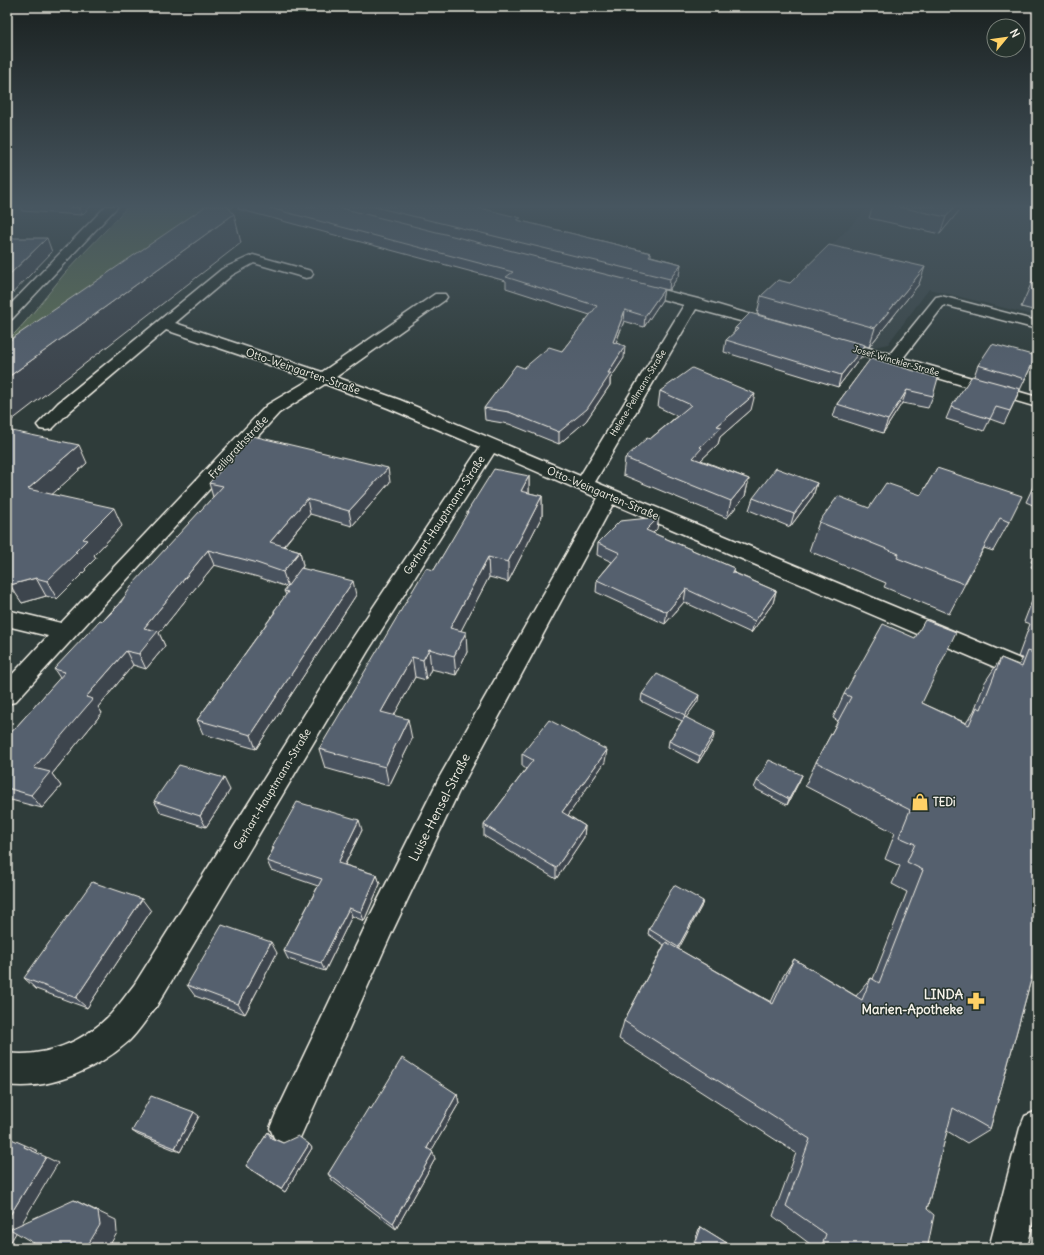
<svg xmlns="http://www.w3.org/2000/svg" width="1044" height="1255" viewBox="0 0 1044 1255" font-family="Delius,sans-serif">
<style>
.built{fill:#3a474a}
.green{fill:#5c6f52;stroke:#a8b09d}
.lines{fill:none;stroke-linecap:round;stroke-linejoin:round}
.minor-casing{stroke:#f4f1e8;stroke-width:3}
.minor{fill:#26332d;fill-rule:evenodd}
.wall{fill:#49535f;stroke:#f4f1e8}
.shaded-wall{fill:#3c444d;stroke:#f4f1e8}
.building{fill:#55616e;stroke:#f4f1e8}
.labels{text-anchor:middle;stroke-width:3;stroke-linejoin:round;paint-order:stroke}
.far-street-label{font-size:9px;fill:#f4f1e8;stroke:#26332d}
.street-label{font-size:11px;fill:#f4f1e8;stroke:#26332d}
.poi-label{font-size:11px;font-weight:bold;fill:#f4f1e8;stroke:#26332d;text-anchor:start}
.near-street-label{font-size:13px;fill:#f4f1e8;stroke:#26332d}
.near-poi-label{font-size:13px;font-weight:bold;fill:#f4f1e8;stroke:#26332d;text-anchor:end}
</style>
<rect width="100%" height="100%" fill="#2f3c3a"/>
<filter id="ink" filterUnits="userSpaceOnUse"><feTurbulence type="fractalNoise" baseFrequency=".025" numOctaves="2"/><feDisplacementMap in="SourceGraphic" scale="8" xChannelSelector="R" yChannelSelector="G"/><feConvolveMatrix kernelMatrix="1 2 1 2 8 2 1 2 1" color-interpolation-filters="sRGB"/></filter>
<g filter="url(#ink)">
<path class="built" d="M870,206H1037V316L929,289L888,344L874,347L764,317L788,290Z"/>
<path class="green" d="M128,206H234L7,375V341C29,320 46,296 65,273C86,250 108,229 128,206Z"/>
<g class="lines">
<g class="minor-casing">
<path id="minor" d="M106,206H118L12,319L7,320V308Z
M253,255L311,271L313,274L311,277L306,278L254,263L232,275L175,323L322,372L435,294H445L447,297L445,300L336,377L400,400L580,476L684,305L629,290L627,287L629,284L634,283L698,299L779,323L781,326L779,329L774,330L696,309L595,482L1037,666V685L613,504L458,793L393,930L299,1140L287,1145L275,1140L270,1128L275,1116L373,910L439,778L598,498L494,453L368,651L156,1007C147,1018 139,1031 129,1041C98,1069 49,1091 7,1085V1053C45,1058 84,1042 111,1014C119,1005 126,995 134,985L352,639L480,447L388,408L325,384L279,413L15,702L7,704V680L48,636L7,626V610L61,623L267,405L311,379L166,330L70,411L52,429L46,430L40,429L37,425L58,403L222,269Z
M941,296L1037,321V329L944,305L903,358L1037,397V407L829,346L826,343L829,340L834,338L890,354L936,297Z
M1037,1111V1203L1027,1248H989L1020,1128L1025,1116Z"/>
</g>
<use href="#minor" class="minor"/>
</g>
<path class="wall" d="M20,206H91L82,215L22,211Z
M238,206H472L521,221L651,253V256L681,264L679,275L669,290L664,289L662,300L644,327L624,321L616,343L624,358L610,379V385L586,421L559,444L509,424L485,420L484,408L524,368L562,351L590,315L506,288V281L238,209Z
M873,206H963L940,234L869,218Z
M1037,274V311L1021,307L1031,284Z
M790,283L919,284L869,347L757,314L761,296Z
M735,328L861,357L838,387L724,352L726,340L734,333Z
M1036,356L1004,424L990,419L984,431L946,419L951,407L974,376L978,365Z
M871,358L933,396L928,408L902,403L883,433L833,417L837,404Z
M660,391L751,410L720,437L718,444L701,460L749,479L745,496L727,518L623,475L625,458L650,439L677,416L658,407Z
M7,430L87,463L52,494L122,526L94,555L96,558L85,569L86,570L57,599L46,596L22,603L11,585L7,584Z
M937,468L1009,522L993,551L984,548L949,614L884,587L886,583L809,551L819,522L921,495Z
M529,476V493L542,496V516L508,582L489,577L461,630L467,652L456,675L431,669L426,680L415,677L394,715L412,739L389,786L325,768L319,749L434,570L467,515V512Z
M1037,478V507L1026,502Z
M390,482L352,526L310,514L284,546L300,551L303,566L302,568L356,595L256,749L203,734L197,720L274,613V611L286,595L284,591L287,587L258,577L214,565L159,633L165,646L146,669L133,665L98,707L102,713L52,774L61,786L42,808L7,799V735H9L60,678L54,669L103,621L213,497L209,483Z
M817,483L813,496L790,527L749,510L753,498Z
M657,529L653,533L734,568L733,572L776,591L773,603L751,633L684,602L665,624L596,592L597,580L612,562L597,555L598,543Z
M1037,547V570L1031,567L1033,563L1031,562Z
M1037,588V958L990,1129L967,1143L947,1131L927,1209L928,1245L933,1248H809L810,1244L773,1216L796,1153L619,1039L624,1021L664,945L648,934L649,929L703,901L701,907L678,949L771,1002L782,978L794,959L856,996L871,978L873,979L907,892L892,884L900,866L885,859L895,833L805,786L816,762L838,721L833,718L844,694L922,703L966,723L974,711L985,682L1001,658L1019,665L1023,658L1018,657L1030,624L1024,622Z
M642,694L698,701L686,717L713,739L698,763L668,747L669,741L682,721L641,701Z
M522,754L605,762L568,815L585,826L584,837L556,879L484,836V825L526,769L522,766Z
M802,775L787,805L754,788L757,781Z
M230,790L206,827L161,813L154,801Z
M362,830L345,865L377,875L380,884L364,921L352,916L325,971L288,959L284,951L318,886L271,870L267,861L273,849L272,847Z
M151,911L87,1008L36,989L24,978Z
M277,953L245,1014L195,996L187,985Z
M457,1094L459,1103L431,1151L435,1159L396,1229L333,1181L328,1174L371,1109Z
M199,1116L180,1152L138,1135L132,1131Z
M268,1132L271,1135L273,1138L283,1143L309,1144L312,1148L285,1192L250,1169L246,1166Z
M701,1227L735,1248H692L699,1229Z"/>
<path class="shaded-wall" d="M81,206H91L82,215L79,208Z
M955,206H963L940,234L946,217Z
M234,214L241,243L7,424V378Z
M47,238L52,252L7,299V277Z
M681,264L679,275L669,290L670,279Z
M925,267L919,284L869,347L875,328Z
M664,289L662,300L644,327L645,316Z
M625,310L624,321L612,353L613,342Z
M865,345L861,357L838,387L841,375Z
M625,346L624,358L610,379V385L586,421L559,444V432L608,373Z
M907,390L902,403L883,433L888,420Z
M755,394L751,410L720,437L718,444L700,461L693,458L700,447L717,426Z
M79,445L87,463L38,507L28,489Z
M388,468L390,482L352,526L349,511Z
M529,476V496L521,491Z
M749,479L745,496L727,518L731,501Z
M817,483L813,496L790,527L794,514Z
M542,496V516L508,582V562Z
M307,499L310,514L274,557L270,542Z
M114,508L122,526L94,555L96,558L85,569L86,570L57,599L47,581L75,552L83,539Z
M659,517L657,529L644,542L646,530Z
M208,550L214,565L159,633L165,646L146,669L139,654L144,628Z
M300,551L303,566L288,587L283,572Z
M488,557L489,577L452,648L450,628Z
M36,578L46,596L22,603L10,585Z
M353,581L356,595L256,749L251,735Z
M686,589L684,602L665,624L667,612Z
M776,591L773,603L751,633L755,621Z
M466,632L467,652L456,675L454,656Z
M429,649L431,669L426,680L423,660Z
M126,651L133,665L98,707L102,713L52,774L61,786L42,808L31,795L34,768L86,697Z
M412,657L415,677L385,732L381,712Z
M699,695L698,701L683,722L685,715Z
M408,719L412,739L389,786L385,767Z
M715,732L713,739L698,763L700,756Z
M607,750L605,762L562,824V812Z
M802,775L799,782L787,805L789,799Z
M224,778L230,790L206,827L200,816Z
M359,820L362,830L341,872L338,863Z
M585,826L584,837L556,879V868Z
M377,875L380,884L364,921L361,912Z
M142,899L151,911L87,1008L76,998Z
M703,901L701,907L677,952L678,947Z
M349,908L352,916L325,971L321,963Z
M271,942L277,953L245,1014L238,1004Z
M457,1094L459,1103L429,1155L427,1148Z
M194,1112L199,1116L180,1152L175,1148Z
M309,1144L312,1148L285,1192L281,1189Z
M25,1145L38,1151L36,1153L24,1147Z
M433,1152L435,1159L396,1229L393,1223Z
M46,1157L58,1163L7,1248V1220Z
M74,1200L116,1220L117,1233L108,1248H86Z"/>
<path class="building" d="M48,206H81L79,208Z
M206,206H227L234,214L7,378V342Z
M262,206H333L664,289L645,316L625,310L613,342L625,346L608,373H611L587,409L559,432L509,412L484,408L516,365L524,368L549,347L562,351L597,306L506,277L513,272Z
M371,206H472L521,218L517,220L651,253L649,256L681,264L670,279Z
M894,206H955L946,217Z
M7,238H47L7,277Z
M829,245L925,267L875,328L761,296L778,280L790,283Z
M1037,274V286L1031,284Z
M750,313L865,345L841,375L726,340L738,329L735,328Z
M992,344L1036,356L1025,379L978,365Z
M871,358L938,378L933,396L907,390L888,420L837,404Z
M692,368L755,394L717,426L722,427L700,447L702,448L693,458L749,479L731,501L625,458L647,438L650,439L691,405L660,391Z
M972,376L1020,389L1010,411L996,407L990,419L951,407Z
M7,430L79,445L28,489L114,508L83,539L87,540L75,552H77L47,581L36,578L10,585L9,570L7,569Z
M253,436L388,468L349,511L307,499L270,542L300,551L283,572L254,562L208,550L144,628L158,631L139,654L126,651L86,697L93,699L34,768L50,772L31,795L7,788V735H9L65,672L54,669L100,620L103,621L119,605L133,584L223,486L209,483Z
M776,468L817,483L794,514L753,498Z
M937,468L1022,496L1009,522L1000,518L964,584L897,558L899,554L819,522L838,496L869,508L886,483L921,495Z
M494,469L529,476L521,491L542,496L508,562L488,557L450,628L466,632L454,656L429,649L423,660L412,657L381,712L408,719L385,767L319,749L426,568L434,570L468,512H467Z
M659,517L646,530L734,568L732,572L776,591L755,621L686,589L667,612L597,580L620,553L598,543L620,521Z
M301,568L353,581L251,735L197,720L275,612L274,611L288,592L284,591Z
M925,620L956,632L922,703L969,725L977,707L981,709L1001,658L1022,667L1028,651L1037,654V958L990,1129L953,1108L927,1209L934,1215L928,1245L933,1248H821L826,1234L786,1206L810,1139L624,1021L666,942L773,1004L794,959L862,1000L871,978L879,983L923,870L907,862L915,844L899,837L910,810L816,762L851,697L844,694L883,624L915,638Z
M1037,624V633L1034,632Z
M657,674L699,695L685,715L642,694Z
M685,717L715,732L700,756L669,741Z
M549,720L607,750L562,812L585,826L556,868L484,825L533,760L522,754Z
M769,760L802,775L789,799L757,781Z
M179,765L224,778L200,816L154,801Z
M297,802L359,820L338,863L377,875L361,912L349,908L321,963L284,951L322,879L267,861L274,848L272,847Z
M92,882L142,899L76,998L24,978Z
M674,885L703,901L678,947L649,929Z
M222,925L271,942L238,1004L187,985Z
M402,1058L457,1094L427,1148L433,1152L393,1223L328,1174L369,1107L371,1109Z
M151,1096L194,1112L175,1148L132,1131Z
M268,1132L271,1138L283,1143L298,1136L309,1144L281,1189L246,1166Z
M7,1137L25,1145L24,1147L46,1157L7,1220Z
M74,1200L98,1212L100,1225L86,1248H42L10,1229Z
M701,1227L735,1248H694Z"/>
</g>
<linearGradient id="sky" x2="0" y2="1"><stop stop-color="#1a2120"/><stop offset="0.54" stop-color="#475660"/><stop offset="1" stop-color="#475660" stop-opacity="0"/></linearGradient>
<rect width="1044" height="382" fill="url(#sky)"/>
<defs>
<g id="shop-bare" transform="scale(1.38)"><path d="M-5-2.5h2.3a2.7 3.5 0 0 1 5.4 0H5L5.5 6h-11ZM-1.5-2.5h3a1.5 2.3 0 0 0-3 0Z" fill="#ffd166" stroke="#26332d" stroke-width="2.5" paint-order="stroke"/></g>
<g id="pharmacy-bare" transform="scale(1.38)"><path d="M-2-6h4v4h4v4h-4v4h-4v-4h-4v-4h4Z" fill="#ffd166" stroke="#26332d" stroke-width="2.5" paint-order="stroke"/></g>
</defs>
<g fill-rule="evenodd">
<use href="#shop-bare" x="920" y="802"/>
<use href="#pharmacy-bare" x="976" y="1001"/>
</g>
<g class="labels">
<g class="far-street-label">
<text transform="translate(896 361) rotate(16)" y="3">Josef-Winckler-Straße</text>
<text transform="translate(638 393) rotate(-59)" y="3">Helene-Pellmann-Straße</text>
</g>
<g class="street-label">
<text transform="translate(303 371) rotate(19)" y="4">Otto-Weingarten-Straße</text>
<text transform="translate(238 447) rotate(-47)" y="4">Freiligrathstraße</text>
<text transform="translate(603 493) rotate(23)" y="4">Otto-Weingarten-Straße</text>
<text transform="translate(444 515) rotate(-57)" y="4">Gerhart-Hauptmann-Straße</text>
<text transform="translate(272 789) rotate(-59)" y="4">Gerhart-Hauptmann-Straße</text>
</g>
<g class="poi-label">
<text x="933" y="806">TEDi</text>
</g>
<g class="near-street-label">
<text transform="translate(439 807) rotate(-63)" y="5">Luise-Hensel-Straße</text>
</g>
<g class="near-poi-label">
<text x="963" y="999">LINDA<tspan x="963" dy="15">Marien-Apotheke</tspan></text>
</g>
</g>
<rect width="1044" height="1255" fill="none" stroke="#26332d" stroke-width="24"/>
<rect x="12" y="12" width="1020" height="1231" fill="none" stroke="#f4f1e8" stroke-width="1.5" filter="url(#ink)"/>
<g transform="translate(1006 38) rotate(61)"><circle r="19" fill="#26332d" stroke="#787f78"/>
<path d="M0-3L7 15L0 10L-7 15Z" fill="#ffd166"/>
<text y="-6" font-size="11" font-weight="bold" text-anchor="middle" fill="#f4f1e8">N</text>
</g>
</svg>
